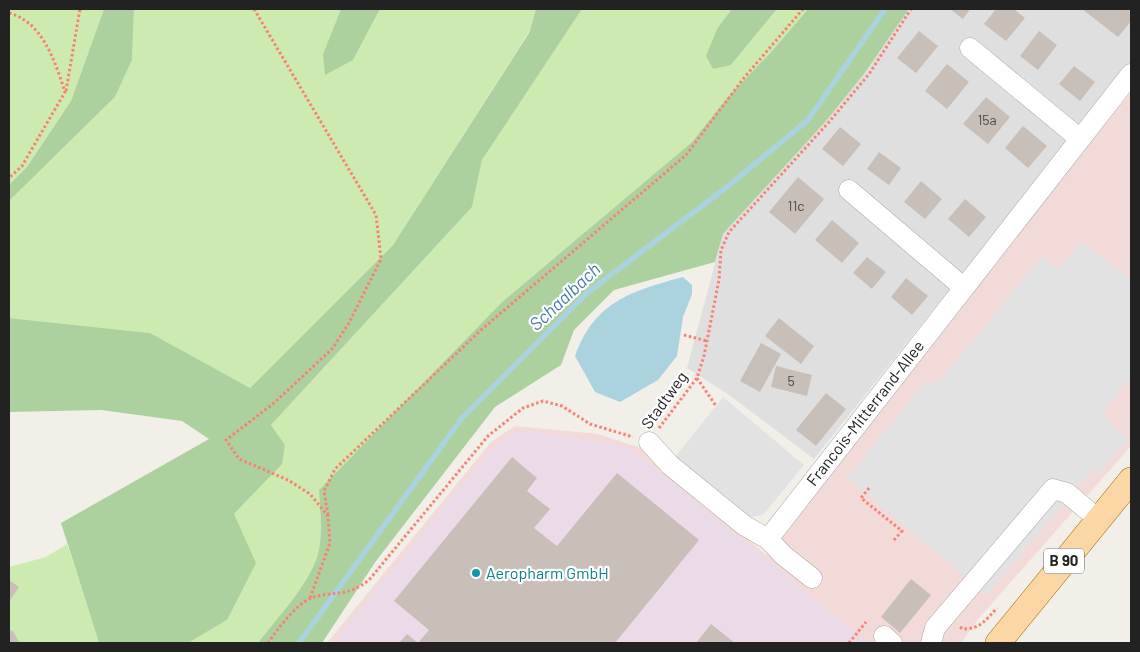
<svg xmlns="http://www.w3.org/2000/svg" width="1140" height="652" viewBox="0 0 1140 652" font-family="Barlow,sans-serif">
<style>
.residential{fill:#e0dfdf}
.commercial{fill:#f2dad9}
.industrial{fill:#ebdbe8}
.grass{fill:#cdebb0}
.forest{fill:#add19e}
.parking{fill:#e2e2e2}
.water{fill:#aad3df}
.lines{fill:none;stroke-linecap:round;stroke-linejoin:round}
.stream{stroke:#aad3df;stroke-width:5.5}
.building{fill:#c7bfb8}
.minor-casing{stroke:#a9a9a9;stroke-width:21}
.major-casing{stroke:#a06b00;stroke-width:26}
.path{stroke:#fa8072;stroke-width:3;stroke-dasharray:2.5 2.5;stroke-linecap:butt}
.minor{stroke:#fff;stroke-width:20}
.major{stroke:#fcd6a4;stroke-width:25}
.culture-dot{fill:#0f9aa8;stroke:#fff;stroke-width:2}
.labels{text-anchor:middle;stroke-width:4.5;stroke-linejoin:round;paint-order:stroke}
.number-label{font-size:14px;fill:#4b4948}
.shield{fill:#fff;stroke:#646464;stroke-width:1}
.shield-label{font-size:15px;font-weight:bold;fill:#222}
.street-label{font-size:16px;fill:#222;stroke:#fff}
.culture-label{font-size:16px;fill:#0d838f;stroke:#fff;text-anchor:start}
.water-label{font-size:18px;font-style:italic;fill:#4a7aab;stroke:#fff}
</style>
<rect width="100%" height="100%" fill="#f2efe9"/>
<path class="residential" d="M909,9H1131V62L814,459L725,392L687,368L723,234L827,120L864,74Z"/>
<path class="commercial" d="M1131,92V446L979,618L961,643H327L491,442L515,426L598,434L641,448L766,555Z"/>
<path class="industrial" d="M518,430L628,446L868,643H333L490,451Z"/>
<path class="grass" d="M9,9H104L71,101L27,167L9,185Z
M134,9H341L323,54L353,60L380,9H536L529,32L393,245L249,389L150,333L9,318V201L115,97L132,60Z
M582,9H732L718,27L731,65L777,9H808L772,51L727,98L692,142L502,302L319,490C320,511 324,539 316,560C305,589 277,618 258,643H188L227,620L234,514L282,463L285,445L271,425L472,207L482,160Z
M67,544L99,643H9V567L46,557Z"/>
<path class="forest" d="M104,9H134L132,60L115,97L9,201V185L27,167L71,101Z
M341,9H380L353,60L325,75L323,54Z
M536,9H582L482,160L472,207L271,425L285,445L282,464L234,514L256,563L227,620L188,643H99L61,523L209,439L182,421L101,410L9,412V318L150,333L250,388L393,245L529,33Z
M732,9H777L731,65L713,69L706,56L718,27Z
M808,9H909L864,74L827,120L723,234L715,262L614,290L574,330L561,365L495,407L376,561L322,643H258C277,618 305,589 316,560C324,539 320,511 319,490L502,302L692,142L727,98L772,51Z"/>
<path class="parking" d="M1081,241L1131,280V377L1103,412L1127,441L1100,474L1093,469L987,595L847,478L924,383L939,382L1041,257L1058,269Z
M723,397L804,465L763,515L745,518L675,457Z"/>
<path class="water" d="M683,277L692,285V294L683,317L677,356L658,380L620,402L595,392L575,356C595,301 632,291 683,277Z"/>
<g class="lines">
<path class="stream" d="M299,643L462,418L587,293L727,187L808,120L885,9"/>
</g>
<path class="building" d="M950,9H970L963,19Z
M996,9H1014L1025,18L1006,41L984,24Z
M1082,9H1131V21L1118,37Z
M919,31L938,46L916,73L897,58Z
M1039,31L1057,45L1038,70L1020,56Z
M947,64L969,82L947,109L925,91Z
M1074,66L1095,82L1080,101L1059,84Z
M986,97L1010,117L988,144L963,124Z
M1023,126L1047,146L1028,168L1005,148Z
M840,127L861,144L843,166L822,149Z
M879,152L901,168L889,185L867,169Z
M798,177L824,199L795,234L769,212Z
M921,181L942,199L925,219L904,202Z
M965,199L986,217L969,237L948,219Z
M832,220L859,243L842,263L815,240Z
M867,257L886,272L872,289L853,273Z
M906,278L928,296L912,315L891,297Z
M779,318L814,346L801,364L765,336Z
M761,343L781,354L760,392L740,381Z
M776,366L812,375L807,396L771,387Z
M826,393L846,409L816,446L796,430Z
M512,457L537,478L527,491L550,509L534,528L557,546L617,473L699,540L615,643H399L407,634L418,643L429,630L394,601Z
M911,579L931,595L900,633L881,617Z
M9,580L19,587L9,602Z
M711,624L735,643H696Z
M12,630L20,643H9V632Z"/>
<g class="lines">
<g class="minor-casing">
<path id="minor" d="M970,48L1080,139
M849,190L963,287
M649,442L670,465L745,526L768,539L783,555L812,578
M768,539L1131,74
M884,636L892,643
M931,643L935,628L1053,489L1067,493L1098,519"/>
</g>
<g class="major-casing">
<path id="major" d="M998,643L1131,480"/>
</g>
<path class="path" d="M254,9L376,215L381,259L349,323L332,349L274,403L226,440L239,459L288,480L310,494L328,516L330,543L310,598
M9,13C43,22 55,62 65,92L22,166L9,178
M66,91L80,9
M684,335L707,341
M697,378L716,406
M659,428L697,378L704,356L719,280L721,250L729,232L829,122L869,74L911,9
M869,488L861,498L902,531L894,540
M328,515L324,491L335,469L481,330L686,155L743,79L803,9
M960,627L963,629C980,629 986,620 997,608
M268,643C277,630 296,604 311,598C335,590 346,598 369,580L488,436L523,408L543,401L562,406L590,424L633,437
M849,643L866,622"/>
<use href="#minor" class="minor"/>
<use href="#major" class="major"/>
</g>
<circle class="culture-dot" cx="476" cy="573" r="5"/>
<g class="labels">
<g class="number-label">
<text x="987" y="125">15a</text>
<text x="796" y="211">11c</text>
<text x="791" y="386">5</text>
</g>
<rect class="shield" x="1044" y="548.5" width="40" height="25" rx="4"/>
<g class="shield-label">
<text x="1064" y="566">B 90</text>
</g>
<g class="street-label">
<text transform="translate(664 400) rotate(-54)" y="6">Stadtweg</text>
<text transform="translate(865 413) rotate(-52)" y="6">Francois-Mitterrand-Allee</text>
</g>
<g class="culture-label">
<text x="486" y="579">Aeropharm GmbH</text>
</g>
<g class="water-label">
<text transform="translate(565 297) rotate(-43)" y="6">Schaalbach</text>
</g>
</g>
<rect width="1140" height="652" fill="none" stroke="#222222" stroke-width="20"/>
</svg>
